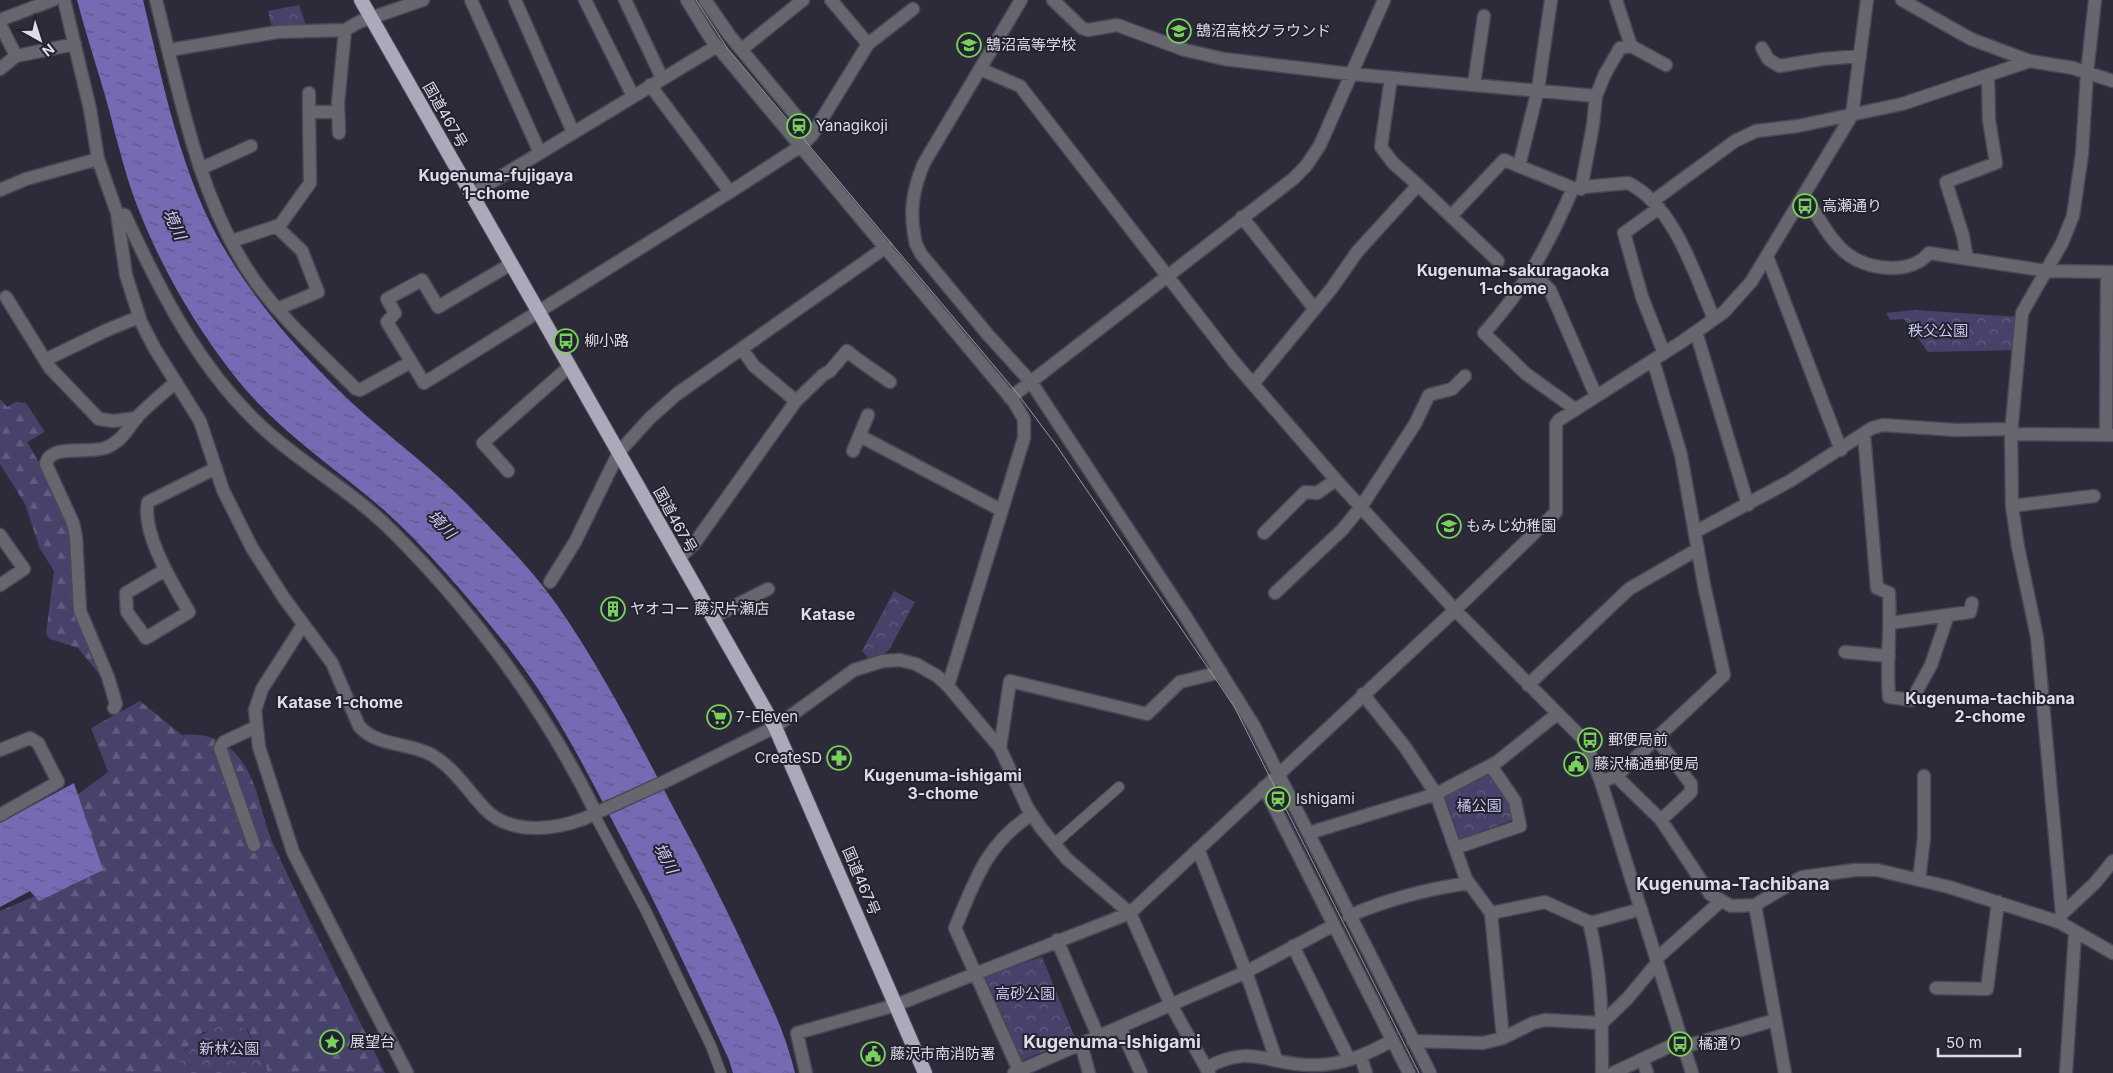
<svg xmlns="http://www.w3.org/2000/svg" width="2113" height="1073" viewBox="0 0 2113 1073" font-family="Inter,'Noto Sans JP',sans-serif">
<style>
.forest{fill:url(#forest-firs)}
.park{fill:url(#park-crowns)}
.water{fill:url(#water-ripples)}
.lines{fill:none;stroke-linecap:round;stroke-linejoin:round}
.pedestrian-casing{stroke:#494756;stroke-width:12}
.minor-casing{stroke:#494756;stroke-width:15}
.tertiary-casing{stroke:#494756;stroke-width:15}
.trunk-casing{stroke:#494756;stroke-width:16}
.pedestrian{stroke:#67666e;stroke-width:10}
.minor{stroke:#67666e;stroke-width:12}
.tertiary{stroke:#67666e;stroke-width:12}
.trunk{stroke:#abaabb;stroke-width:14}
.tram{stroke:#9a99a4;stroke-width:1}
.labels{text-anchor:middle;stroke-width:4;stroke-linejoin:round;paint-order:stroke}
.poi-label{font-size:15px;fill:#dedde7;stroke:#232230;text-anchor:start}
.street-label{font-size:15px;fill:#dedde7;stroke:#232230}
.park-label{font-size:15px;fill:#c9c6ee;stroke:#232230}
.neighbourhood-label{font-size:16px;font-weight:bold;fill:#dedde7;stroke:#232230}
.water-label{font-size:16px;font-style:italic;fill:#cbc9f1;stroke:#232230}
.quarter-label{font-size:18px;font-weight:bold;fill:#dedde7;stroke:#232230}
</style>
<defs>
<pattern id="forest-firs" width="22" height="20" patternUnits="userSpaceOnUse" patternTransform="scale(1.25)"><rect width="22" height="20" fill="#47426a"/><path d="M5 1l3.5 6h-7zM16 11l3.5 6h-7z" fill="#615d7f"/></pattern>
<pattern id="park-crowns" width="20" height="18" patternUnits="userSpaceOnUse" patternTransform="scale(1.25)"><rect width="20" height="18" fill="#47426a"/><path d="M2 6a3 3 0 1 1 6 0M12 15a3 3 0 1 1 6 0" fill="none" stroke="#615d7f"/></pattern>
<pattern id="water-ripples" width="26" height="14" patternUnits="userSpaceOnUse" patternTransform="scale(1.25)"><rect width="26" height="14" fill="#756bb4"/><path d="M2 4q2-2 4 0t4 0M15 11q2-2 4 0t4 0" fill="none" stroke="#5e5982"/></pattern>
</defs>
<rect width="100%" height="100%" fill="#2d2b3a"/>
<path class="forest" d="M0,399L7,407L16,402L26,403L45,432L27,442L69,514L76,607L105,681L78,648L50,639L46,634L54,571L40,549L25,504L0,464Z
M140,701L182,735C202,733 219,737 234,752C258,776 259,810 272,841C307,919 348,996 385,1073H267L266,1066L247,1029L203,1032L185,1049L178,1073H0V911L54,888L72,886L93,871L73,798L108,772L91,728Z"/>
<path class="park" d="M299,5L308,31L273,32L268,11Z
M1915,310L2020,317V350L1928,352L1904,319L1890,320L1886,313Z
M894,591L915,602L889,650L884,654L868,658L862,651Z
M1488,773L1509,802L1513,820L1460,839L1444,795Z
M1042,957L1075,1038L1021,1061L985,976Z
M229,1023L246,1029L266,1066L267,1073H178C180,1042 203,1032 229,1023Z"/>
<path class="water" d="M77,0H143C164,86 181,179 228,255C261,309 305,358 351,402C389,437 431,467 467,504C498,536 531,568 557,605C610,681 652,769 696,850C715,886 733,923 750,960C768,998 785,1031 795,1073H733L729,1060C692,979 654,899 612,820C580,758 547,695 503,641C466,595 427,549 383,509C333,466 277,430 236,378C195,326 162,269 138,208C123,170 115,130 104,92C95,61 85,31 77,0Z
M74,783L103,870L39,901L30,891L0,907V823Z"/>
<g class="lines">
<g class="pedestrian-casing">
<path id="pedestrian" d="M594,814L646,911L711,1046L721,1073
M1054,844L1119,787"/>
</g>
<g class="minor-casing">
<path id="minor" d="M64,0L90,109L98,159L117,213L126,275L141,322L155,349L200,421L223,490L252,548L284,598L332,663L359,726C377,747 409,742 432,755C454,768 468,791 485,809C510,835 553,830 583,819
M156,0C180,95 198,200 255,281C284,321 321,354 356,389L360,390L411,362
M471,0L540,153
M515,0L573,132
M585,0L633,96
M625,0L662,78
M687,0L711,39L1014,402L1024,419V438L948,686
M705,0L730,36L812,135
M1053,0L1082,28L1088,30L1117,25L1185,50L1224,59L1351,74L1596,96
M1616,0L1631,46
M1902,0L1971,39L2030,61L2073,68L2113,81
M0,20L53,0
M0,24L16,56
M868,44L913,9
M1762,48L1768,59L1779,66L1823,59L1860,56
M742,49L803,0
M169,50L277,32L345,30L359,22L423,0
M0,69L16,56L75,44
M980,69L1020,86L1234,362L1336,480L1455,610L1585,741L1601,782L1692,1073
M1391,78L1381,147L1393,163L1418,185
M1474,84L1484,16
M650,85L730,192
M309,93V112
M339,133L338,103L345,30
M1519,166L1538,89L1551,0
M202,168L251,146
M1573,188C1549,244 1525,288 1484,333L1525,373L1575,409
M1581,189L1593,125L1596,96L1605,74L1620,48L1631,46L1666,65
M0,190L26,179L98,159
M472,194L717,46
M1804,196C1830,233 1839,266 1891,268C1905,268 1920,264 1929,253L2047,271L2113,272
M1653,201L1735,141L1756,131L1798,126L1902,104L2030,61
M1659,208L1624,233L1642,297L1664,353
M117,213L125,215C163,298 206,382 278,441C316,472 358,497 393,532C476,615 544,708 596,813
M1451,216L1504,160L1573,188L1628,183C1674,205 1695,275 1714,319
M1242,217L1314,308
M276,226L302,251L318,292L277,309
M232,241L280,225L310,183L309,112H338
M916,244L921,254L989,336L1031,382L1184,614L1254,726L1430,1073
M1767,256L1841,450
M1967,258L1963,236L1946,182L1996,163L1989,120L1988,75
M511,264L438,307L422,280L387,299L395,313L387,322L424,383L730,192L801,146L812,135L868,44L831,0
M1532,272L1550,290L1596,396
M6,297L50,368L99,419L113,421L137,418
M1696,332L1748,505
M742,349L754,366L796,401
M45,360L107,330L139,317
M1253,384L1332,288L1357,252L1418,185L1498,261
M1010,398L1293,179L1306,166L1320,145L1384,0
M1864,434L1877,588L1889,593C1891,628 1886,662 1889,697L1912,700L1931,665L1948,615
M2011,434L2113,435
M2106,435L2107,272
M860,436L1001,510
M853,451L868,415
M508,471L483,443L570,366
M2012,506L2094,496
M1695,532L1790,481L1872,428L1883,425L1956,430L2012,429
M1264,533L1305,492L1317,493L1336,480
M0,535L24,569L0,585
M678,559L694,544L796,401L823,375L830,371L847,351C861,363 875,371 890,382
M165,570L126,593L127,612L146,638L189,612C174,586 141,533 148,502L216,468
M550,582L575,542L619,452L650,418L677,394L886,247
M1275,593L1342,530L1361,507L1415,424L1429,395L1452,389L1465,376
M713,617L768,589
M1890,623L1970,612L1972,603
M1845,652L1889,656
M1528,685L1629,589L1698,549
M1363,694L1405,747L1436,794L1466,879L1491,913L1503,1038
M114,708L116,704L108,677L80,611L76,537L73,523L46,464C50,443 89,454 105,448C123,441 127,429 138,416C150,404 163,393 176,382
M1656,738L1691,784V792L1661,820
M1000,748L1010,681L1147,714L1180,682L1221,672
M0,750L30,738L38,743L58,782L0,815
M1616,776L1724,675L1704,585L1681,455L1653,360
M664,782L775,727L854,670L883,661L900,660L916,664L937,676L948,686L1000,748L1027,807L1041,828L1067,859L1130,913
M1601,782L1616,776L1661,820L1710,894L1731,906L1755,905L1802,877L1855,870H1877L1949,887L2059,922L2113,953
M1264,787L1409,1073
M1309,833L1436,794L1497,762L1557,714
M254,845L220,748L224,742L256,727
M1455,848L1520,826L1515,801L1491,766
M1198,849L1246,972L1276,1059
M1919,880L1924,838V776
M1755,905L1785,1073
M1491,913L1545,902L1589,922H1594L1641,909
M2062,914L2095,883L2113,861
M1349,916C1388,899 1427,889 1469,883
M1589,922C1602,972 1602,1022 1602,1073
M2059,922L2062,914L2037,637L2018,547L2012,506L2011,434L2022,313L2062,243L2073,216L2082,154L2087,73L2095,0
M1057,940L1098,1036
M1293,946L1349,1059
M1656,959L1721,901
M1936,988L1987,989L1998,902
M1120,1027L1141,1073
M1413,1041L1483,1043L1503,1038L1533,1023L1545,1020L1602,1023L1627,999L1657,963
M1081,1044L1089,1073
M1683,1047L1775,1020
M1361,1057L1366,1073
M1643,1060L1647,1073
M1206,1068C1251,1043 1268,1065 1311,1065C1340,1066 1366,1055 1391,1041
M806,1073L797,1033L896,1005L1130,913L1455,610L1556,512V424L1559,420L1683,341L1724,312L1751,282L1852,115L1867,0
M1014,1073L1246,972L1334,925
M1020,1073L955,928C975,881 986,844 1031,815
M1613,1073L1681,1041
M2066,1073L2075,933"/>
</g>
<g class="tertiary-casing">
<path id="tertiary" d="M916,244C909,214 912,191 924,163L1021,0
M303,625L262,689L255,710L259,747L293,852L407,1073
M583,819L664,782
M1130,913L1171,1005L1209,1073"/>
</g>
<g class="trunk-casing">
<path id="trunk" d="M361,0L775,727L925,1073"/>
</g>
<use href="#pedestrian" class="pedestrian"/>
<use href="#minor" class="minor"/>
<use href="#tertiary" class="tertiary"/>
<use href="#trunk" class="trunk"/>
<path class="tram" d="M696,0L727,48L1017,393L1056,445L1234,706L1419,1073"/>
</g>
<defs>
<g id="school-ring" transform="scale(1.25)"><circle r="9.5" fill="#232230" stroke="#78d158" stroke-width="1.5"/><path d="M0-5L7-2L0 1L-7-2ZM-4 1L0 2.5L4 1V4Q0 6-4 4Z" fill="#78d158"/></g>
<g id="station-ring" transform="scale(1.25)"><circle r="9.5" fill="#232230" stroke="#78d158" stroke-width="1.5"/><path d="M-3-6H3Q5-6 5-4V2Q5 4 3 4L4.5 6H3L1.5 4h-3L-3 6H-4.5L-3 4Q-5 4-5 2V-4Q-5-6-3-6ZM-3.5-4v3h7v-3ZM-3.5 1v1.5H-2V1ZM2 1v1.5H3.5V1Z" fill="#78d158"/></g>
<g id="bus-ring" transform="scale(1.25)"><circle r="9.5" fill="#232230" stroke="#78d158" stroke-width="1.5"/><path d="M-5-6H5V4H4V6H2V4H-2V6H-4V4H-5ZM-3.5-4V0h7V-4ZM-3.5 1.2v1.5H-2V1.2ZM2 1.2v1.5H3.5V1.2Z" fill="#78d158"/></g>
<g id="building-ring" transform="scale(1.25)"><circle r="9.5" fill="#232230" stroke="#78d158" stroke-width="1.5"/><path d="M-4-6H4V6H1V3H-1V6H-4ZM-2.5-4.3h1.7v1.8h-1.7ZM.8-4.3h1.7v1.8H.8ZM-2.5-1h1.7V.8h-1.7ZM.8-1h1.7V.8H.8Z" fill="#78d158"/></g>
<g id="supermarket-ring" transform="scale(1.25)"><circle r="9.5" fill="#232230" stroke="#78d158" stroke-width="1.5"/><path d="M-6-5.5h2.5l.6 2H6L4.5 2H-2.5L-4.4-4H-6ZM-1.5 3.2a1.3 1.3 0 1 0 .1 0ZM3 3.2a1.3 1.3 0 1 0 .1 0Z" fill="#78d158"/></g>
<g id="pharmacy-ring" transform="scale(1.25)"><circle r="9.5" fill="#232230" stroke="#78d158" stroke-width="1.5"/><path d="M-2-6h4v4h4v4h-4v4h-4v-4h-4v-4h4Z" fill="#78d158"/></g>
<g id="civic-ring" transform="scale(1.25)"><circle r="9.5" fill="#232230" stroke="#78d158" stroke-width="1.5"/><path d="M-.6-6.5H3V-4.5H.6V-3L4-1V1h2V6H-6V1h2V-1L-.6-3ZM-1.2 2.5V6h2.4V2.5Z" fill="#78d158"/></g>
<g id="sight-ring" transform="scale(1.25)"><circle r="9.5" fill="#232230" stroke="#78d158" stroke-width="1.5"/><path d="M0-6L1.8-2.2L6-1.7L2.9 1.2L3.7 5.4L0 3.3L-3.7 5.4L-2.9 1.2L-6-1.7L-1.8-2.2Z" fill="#78d158"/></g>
</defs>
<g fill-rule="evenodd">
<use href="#school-ring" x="1179" y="31"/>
<use href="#school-ring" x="969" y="45"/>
<use href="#station-ring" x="799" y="126"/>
<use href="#bus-ring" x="1805" y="206"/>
<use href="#bus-ring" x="566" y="341"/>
<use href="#school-ring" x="1449" y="526"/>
<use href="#building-ring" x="613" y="609"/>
<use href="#supermarket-ring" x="719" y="717"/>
<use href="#bus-ring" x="1590" y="740"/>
<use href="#pharmacy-ring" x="839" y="758"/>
<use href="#civic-ring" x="1576" y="764"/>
<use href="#station-ring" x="1278" y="799"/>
<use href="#sight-ring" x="332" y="1042"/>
<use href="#bus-ring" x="1680" y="1044"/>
<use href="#civic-ring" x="873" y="1054"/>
</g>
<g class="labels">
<g class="poi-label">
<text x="1196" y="36">鵠沼高校グラウンド</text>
<text x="986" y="50">鵠沼高等学校</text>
<text x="816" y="131">Yanagikoji</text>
<text x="1822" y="211">高瀬通り</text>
<text x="584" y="346">柳小路</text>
<text x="1466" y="531">もみじ幼稚園</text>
<text x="630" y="614">ヤオコー 藤沢片瀬店</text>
<text x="736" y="722">7-Eleven</text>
<text x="1608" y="745">郵便局前</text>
<text x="822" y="763" text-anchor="end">CreateSD</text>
<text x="1594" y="769">藤沢橘通郵便局</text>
<text x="1296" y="804">Ishigami</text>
<text x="350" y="1047">展望台</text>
<text x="1698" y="1049">橘通り</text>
<text x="890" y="1059">藤沢市南消防署</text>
</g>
<g class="street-label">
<text transform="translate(445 115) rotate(60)" y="5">国道467号</text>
<text transform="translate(675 520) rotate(61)" y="5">国道467号</text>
<text transform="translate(861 881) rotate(67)" y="5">国道467号</text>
</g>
<g class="park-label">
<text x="1938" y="336">秩父公園</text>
<text x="1479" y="811">橘公園</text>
<text x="1025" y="999">高砂公園</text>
<text x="229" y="1054">新林公園</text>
</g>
<g class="neighbourhood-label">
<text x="496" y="181">Kugenuma-fujigaya<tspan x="496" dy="18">1-chome</tspan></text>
<text x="1513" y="276">Kugenuma-sakuragaoka<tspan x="1513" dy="18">1-chome</tspan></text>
<text x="828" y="620">Katase</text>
<text x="1990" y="704">Kugenuma-tachibana<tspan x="1990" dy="18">2-chome</tspan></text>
<text x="340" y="708">Katase 1-chome</text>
<text x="943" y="781">Kugenuma-ishigami<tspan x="943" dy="18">3-chome</tspan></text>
</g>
<g class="water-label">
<text transform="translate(175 224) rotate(65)" y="6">境川</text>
<text transform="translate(442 524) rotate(46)" y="6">境川</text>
<text transform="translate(666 858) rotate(62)" y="6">境川</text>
</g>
<g class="quarter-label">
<text x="1733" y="890">Kugenuma-Tachibana</text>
<text x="1112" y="1048">Kugenuma-Ishigami</text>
</g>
</g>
<g transform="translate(40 40) rotate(141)" stroke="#232230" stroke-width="4" paint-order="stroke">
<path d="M0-4L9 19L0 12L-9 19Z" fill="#dedde7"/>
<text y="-8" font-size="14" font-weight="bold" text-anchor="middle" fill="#dedde7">N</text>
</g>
<path d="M1938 1048v8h82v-8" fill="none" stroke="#dedde7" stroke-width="2.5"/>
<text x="1946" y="1048" font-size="15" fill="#dedde7" stroke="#232230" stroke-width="4" paint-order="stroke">50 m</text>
</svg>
